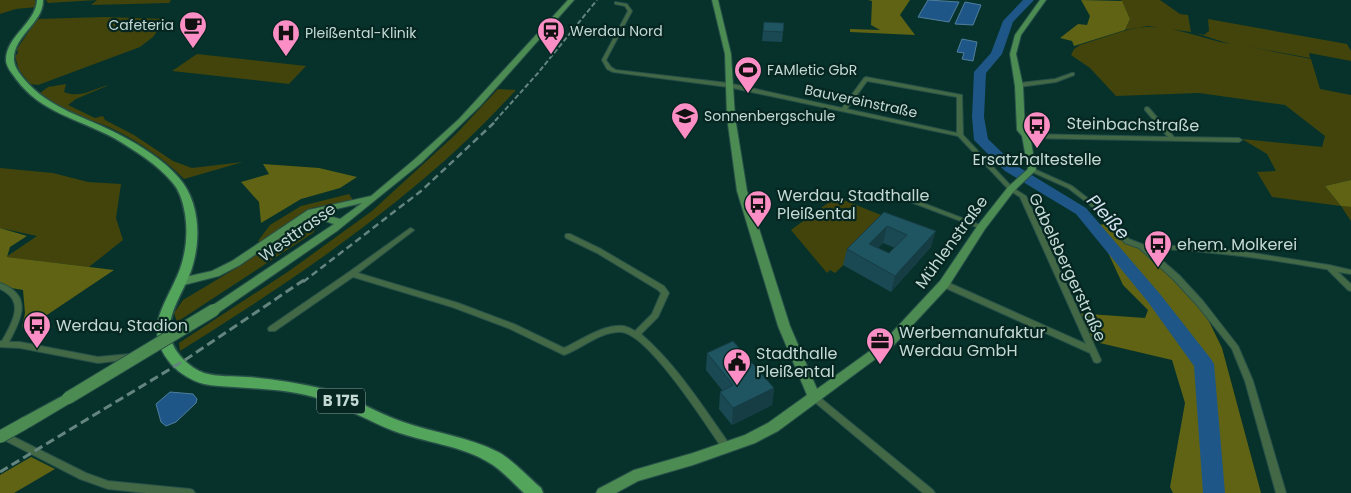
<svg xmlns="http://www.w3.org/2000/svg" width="1351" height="493" viewBox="0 0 1351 493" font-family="Poppins,sans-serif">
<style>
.green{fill:#42440c}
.forest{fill:#606314}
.water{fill:#1e5787;stroke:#507e9e}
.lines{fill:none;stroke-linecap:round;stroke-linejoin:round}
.river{fill:#1e5787;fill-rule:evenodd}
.street-casing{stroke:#285049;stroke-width:2}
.secondary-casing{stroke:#285049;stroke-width:2}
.primary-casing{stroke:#285049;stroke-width:3}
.street{fill:#426845;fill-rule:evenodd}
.secondary{fill:#4c8b52;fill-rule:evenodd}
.primary{fill:#53a55b;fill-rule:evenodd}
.rail-far2{stroke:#64847e;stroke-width:2;stroke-dasharray:5 2.5;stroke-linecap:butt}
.rail-far1{stroke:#64847e;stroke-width:2.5;stroke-dasharray:7 4;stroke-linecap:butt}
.rail{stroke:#64847e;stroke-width:3;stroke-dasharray:9 4.5;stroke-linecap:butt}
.secondary-bridge-casing{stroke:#285049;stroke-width:14;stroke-linecap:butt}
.secondary-bridge{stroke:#4c8b52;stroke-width:12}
.wall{fill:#1b4953;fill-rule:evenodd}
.shaded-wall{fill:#163c44}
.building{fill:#1f5561;stroke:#163c44;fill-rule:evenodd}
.labels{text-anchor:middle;stroke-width:4.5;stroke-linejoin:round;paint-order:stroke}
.far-poi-label{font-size:14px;fill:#c4d9d4;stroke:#062621;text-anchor:start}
.far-street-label{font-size:14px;fill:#c4d9d4;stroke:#062621}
.shield{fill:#062621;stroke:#8ba39e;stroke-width:1}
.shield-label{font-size:15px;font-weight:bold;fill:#c4d9d4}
.street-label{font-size:16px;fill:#c4d9d4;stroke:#062621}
.poi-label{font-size:16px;fill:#c4d9d4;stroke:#062621;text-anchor:start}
.water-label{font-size:18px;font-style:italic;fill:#d5e3f2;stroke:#062621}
</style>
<rect width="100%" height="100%" fill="#06322b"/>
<path class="green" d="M0,0H35L37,7L16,9L0,14Z
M46,0H171L169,3L91,5L97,0L48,3Z
M1121,0H1160L1180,14L1188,15L1191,32L1148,26L1125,30L1130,19Z
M105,17L166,19L153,37L140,47L38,85L30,84L19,70L15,56L18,53L17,49L37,19Z
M1208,19L1347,44L1351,51V61L1309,53L1310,58L1245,46L1311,59L1320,89L1351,95V180L1325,186L1341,206L1351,207V221L1341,206L1272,197L1257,172L1276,171L1267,154L1242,139L1322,147L1325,136L1285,105L1199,93L1116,96L1090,68L1071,55L1074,49L1080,45C1101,39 1125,28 1147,27C1176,26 1202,39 1230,44L1195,33L1204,35L1209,31Z
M197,54L306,66L289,84L172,71Z
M66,84L64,92C81,99 94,88 109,85L76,99L68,105L95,118L103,116L105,120L134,135L173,161L192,168L243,162L184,179C166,160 139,142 115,130C91,118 59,113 40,93L48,87Z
M498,89L516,90C421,195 300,276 180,351L179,343L289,271L372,211L456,134Z
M0,168L53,173L88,182L121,184L116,218L123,240L89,267L6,257L37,236L0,228Z
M349,194L353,200L312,208L261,242L258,241L270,225L301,206Z
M836,197L901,223L850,259L835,273L830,270L827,273L791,230Z
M314,218L321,221L313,233L177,322L174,313L183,300L243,264L305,220Z"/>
<path class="forest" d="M868,0H910L900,15L915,35L850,32V29L880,30L871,25L872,1Z
M1081,0L1122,1L1130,19L1125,30L1074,46L1072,41L1060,38L1078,24L1087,25L1090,16Z
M263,164L319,168L357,177L340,188L301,199L261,223L259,202L241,182L269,174Z
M1351,180V207L1341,206L1325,186Z
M1111,224L1127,241L1141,246L1200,303L1222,348L1261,493H1173L1170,487L1185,403L1172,360L1087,340L1075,313L1145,318L1148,310L1123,285L1097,229L1093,225Z
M0,228L27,236L10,247L7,257L114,270L35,323L22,327L25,313L23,290L0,286Z
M31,457L55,469L14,493H0V475Z"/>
<path class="water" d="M928,0L959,2L949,22L918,17Z
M965,2L981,5L973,25L955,24Z
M962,39L977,42L973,61L962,59L964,53L957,52Z
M170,392L193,394L197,399L196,403L176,422L166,426L161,422L156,404Z"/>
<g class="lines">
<path class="river" d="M1023,0H1034L1013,22L1002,54L986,73L984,117L988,139L1015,165L1086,208L1160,294L1211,359L1214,364L1225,493H1203L1194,366L1148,302L1076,214L1005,171L974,140L972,117L974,72L991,53L1003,21Z"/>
<g class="street-casing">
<path id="street" d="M615,2L627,4L632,11L606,60L611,67L616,70L728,83L842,108L864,78L866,77L962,95L963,135L1013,188L1026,196L1101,360L1100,362L1097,363L1094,362L1090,353L941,286L940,284L941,282H947L1086,344L1020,197L1009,190L958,136L728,87L613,72L607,69L602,60L628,11L625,6L615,4ZM867,81L957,97V133L847,109Z
M1072,73H1074V75L1056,82L1019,87L1016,85L1019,83L1055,79Z
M1147,107L1149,108L1174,137L1239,138L1242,140L1239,142L1026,138L1023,136L1026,134L1168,137L1145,110V108Z
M1032,168L1072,186L1094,203L1129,239L1142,244L1194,247L1246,252L1329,265L1351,270V274L1338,272L1351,284V291L1348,290L1327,269H1325C1266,258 1208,251 1148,248L1179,275L1203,301L1238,346L1253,381L1286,493H1276L1245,381L1232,349L1197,305L1173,279L1139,248L1125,243L1090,205L1068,188L1030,171L1029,170L1030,169Z
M902,195L983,226L984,227L983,228H979L900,198L899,197L900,196Z
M411,228L414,230L413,231L358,273L458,303L514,324L564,348C581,340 605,323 624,326C628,327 632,329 635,331L652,314L661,293L658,290L597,253L566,238L565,236L566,234H570L601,249L664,286L669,293L658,317L641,334C677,365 703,407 730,445L732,448L730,451L727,452L724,451C708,428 647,331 620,332C599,332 583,348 564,355L508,328L452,307L353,277L275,331H269L268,329L269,327L349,272L409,229Z
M0,283C33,295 22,318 9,342H20L98,357L130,354L133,355L134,357L133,359L98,363L20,348L0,347V341H2C12,323 26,301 0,289Z
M814,394L817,395L933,490L935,493H923L811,399L810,397L811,395Z
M2,431L86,473L108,481L190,489L193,490L195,493H146L108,489L80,479L0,438V432Z"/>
</g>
<g class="secondary-casing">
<path id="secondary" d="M568,0H574L480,106L421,163L337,231L218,313H210L208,310L210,307L334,224L321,220H306L240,265L219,276L180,286L176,285L175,282L176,279L212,271L232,261L308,210L371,196L415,159L459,119ZM362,203L340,219L322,214H315Z
M712,0H718L731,54L735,117L747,191L790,326L817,389L885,340L940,281L978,225L1008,187L1028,169L1022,136L1017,130L1015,86L1010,54L1015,35L1040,0H1046L1021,35L1016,54L1023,86L1025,130L1030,136L1036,170L1014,191L985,229L948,287L893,346L778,431L755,443L693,465L638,481L616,493H596L598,489L634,470L693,453L745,435L768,423L807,395L778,326L737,191L727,117L725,54Z
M68,393L72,394L74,398L72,402L30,427L25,428L20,427L19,423L20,419Z"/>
</g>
<g class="primary-casing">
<path id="primary" d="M37,0H43C44,23 12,36 14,61C15,68 20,74 24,79C50,110 87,117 120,135C141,146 164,160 179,178C200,202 201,239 192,268C182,299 153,328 183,359C189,365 196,370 204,373C217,377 234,376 247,377C273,379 298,383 324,389C351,396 376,413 403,422C434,433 469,437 498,452C512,459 528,477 541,488L543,493H524C513,483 501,469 488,462C463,446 423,442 394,431C370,422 348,408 323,400C295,390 264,389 234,387C224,386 213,386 204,384C192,381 179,373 171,364C141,328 167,304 180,269C186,252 188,232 185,214C183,202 180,191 172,182C157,164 134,150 114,138C79,119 41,113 16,79C12,73 6,67 6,60C6,36 36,23 37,0Z"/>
</g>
<use href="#street" class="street"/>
<use href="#secondary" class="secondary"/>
<use href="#primary" class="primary"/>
<path class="rail-far2" d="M495,121L538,73L597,0"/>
<path class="rail-far1" d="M303,282L421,191L497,120"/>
<path class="rail" d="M0,472L185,360L304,280"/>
<g class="secondary-bridge-casing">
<path id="secondary-bridge" d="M68,398L214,310
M0,437L25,423"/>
</g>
<use href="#secondary-bridge" class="secondary-bridge"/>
</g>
<path class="wall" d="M784,23L782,42L762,41L763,31Z
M884,212L931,247L891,292L843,265L847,249ZM883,243L895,248L889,253L878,248Z
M707,353L774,388L772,405L732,425L719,409L720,392L722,390L706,370Z"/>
<path class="shaded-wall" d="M887,226L883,243L867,260L869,244Z
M936,231L931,247L891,292L895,276Z
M774,388L772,405L732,425L733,408Z"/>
<path class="building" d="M764,22L784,23L783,32L763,31Z
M884,212L936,231L895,276L847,249ZM887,226L907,235L889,253L869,244Z
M733,341L774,388L733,408L720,392L733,385L707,353Z"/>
<defs>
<g id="cafe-pin" transform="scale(1.4375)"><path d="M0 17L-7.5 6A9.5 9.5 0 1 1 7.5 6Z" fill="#fb8fc5" stroke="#062621"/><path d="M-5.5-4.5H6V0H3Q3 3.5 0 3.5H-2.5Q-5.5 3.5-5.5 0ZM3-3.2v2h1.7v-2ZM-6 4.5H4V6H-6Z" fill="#111"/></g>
<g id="station-pin" transform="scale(1.4375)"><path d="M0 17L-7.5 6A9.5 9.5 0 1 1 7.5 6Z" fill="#fb8fc5" stroke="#062621"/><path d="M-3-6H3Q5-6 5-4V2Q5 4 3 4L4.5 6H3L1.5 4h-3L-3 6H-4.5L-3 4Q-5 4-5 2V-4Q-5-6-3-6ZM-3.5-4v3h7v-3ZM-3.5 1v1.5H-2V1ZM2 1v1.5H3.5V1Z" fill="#111"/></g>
<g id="hospital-pin" transform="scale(1.4375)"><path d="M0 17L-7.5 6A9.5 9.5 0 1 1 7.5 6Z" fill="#fb8fc5" stroke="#062621"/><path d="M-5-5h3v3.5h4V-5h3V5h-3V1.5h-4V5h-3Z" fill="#111"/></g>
<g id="stadium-pin" transform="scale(1.4375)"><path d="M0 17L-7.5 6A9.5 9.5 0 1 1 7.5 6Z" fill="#fb8fc5" stroke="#062621"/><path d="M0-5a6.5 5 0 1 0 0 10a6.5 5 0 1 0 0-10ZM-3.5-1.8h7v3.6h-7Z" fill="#111"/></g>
<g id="school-pin" transform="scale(1.4375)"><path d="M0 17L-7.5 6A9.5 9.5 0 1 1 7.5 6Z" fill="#fb8fc5" stroke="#062621"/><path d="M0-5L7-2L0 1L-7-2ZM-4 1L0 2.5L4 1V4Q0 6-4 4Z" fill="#111"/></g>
<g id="bus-pin" transform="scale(1.4375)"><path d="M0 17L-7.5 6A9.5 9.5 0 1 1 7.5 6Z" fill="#fb8fc5" stroke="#062621"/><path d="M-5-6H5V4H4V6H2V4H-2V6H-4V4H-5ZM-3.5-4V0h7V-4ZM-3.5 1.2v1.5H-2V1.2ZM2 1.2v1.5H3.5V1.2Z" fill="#111"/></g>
<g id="office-pin" transform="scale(1.4375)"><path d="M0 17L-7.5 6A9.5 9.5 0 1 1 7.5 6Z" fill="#fb8fc5" stroke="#062621"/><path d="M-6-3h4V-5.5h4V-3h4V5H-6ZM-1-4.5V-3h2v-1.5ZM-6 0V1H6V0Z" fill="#111"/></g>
<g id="civic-pin" transform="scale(1.4375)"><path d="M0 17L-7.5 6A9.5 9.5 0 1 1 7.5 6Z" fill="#fb8fc5" stroke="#062621"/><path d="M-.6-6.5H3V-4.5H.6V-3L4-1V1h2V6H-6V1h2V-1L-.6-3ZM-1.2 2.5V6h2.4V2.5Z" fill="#111"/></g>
</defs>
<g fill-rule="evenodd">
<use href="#cafe-pin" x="193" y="25"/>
<use href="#station-pin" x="551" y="31"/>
<use href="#hospital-pin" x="286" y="33"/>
<use href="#stadium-pin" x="748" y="70"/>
<use href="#school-pin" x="685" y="116"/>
<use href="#bus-pin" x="1037" y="125"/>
<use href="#bus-pin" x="758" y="204"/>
<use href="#bus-pin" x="1158" y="244"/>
<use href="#bus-pin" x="37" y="325"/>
<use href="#office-pin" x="880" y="341"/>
<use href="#civic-pin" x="737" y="362"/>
</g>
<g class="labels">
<g class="far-poi-label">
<text x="174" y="30" text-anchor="end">Cafeteria</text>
<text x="570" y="36">Werdau Nord</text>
<text x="305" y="38">Pleißental-Klinik</text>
<text x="767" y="75">FAMletic GbR</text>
<text x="704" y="121">Sonnenbergschule</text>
</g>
<g class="far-street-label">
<text transform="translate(861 101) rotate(12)" y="5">Bauvereinstraße</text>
</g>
<rect class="shield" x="317" y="388.5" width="48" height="25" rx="4"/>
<g class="shield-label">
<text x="341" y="406">B 175</text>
</g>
<g class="street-label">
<text transform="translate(1133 124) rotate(1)" y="6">Steinbachstraße</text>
<text transform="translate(297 232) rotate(-35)" y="6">Westtrasse</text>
<text transform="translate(951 242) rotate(-54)" y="6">Mühlenstraße</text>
<text transform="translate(1068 267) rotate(65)" y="6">Gabelsbergerstraße</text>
</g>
<g class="poi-label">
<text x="1037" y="165" text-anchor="middle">Ersatzhaltestelle</text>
<text x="777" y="201">Werdau, Stadthalle<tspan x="777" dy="18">Pleißental</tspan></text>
<text x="1177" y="250">ehem. Molkerei</text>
<text x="56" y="331">Werdau, Stadion</text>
<text x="899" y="338">Werbemanufaktur<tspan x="899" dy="18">Werdau GmbH</tspan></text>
<text x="756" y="359">Stadthalle<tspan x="756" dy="18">Pleißental</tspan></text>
</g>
<g class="water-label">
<text transform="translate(1108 217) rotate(48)" y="6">Pleiße</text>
</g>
</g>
</svg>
